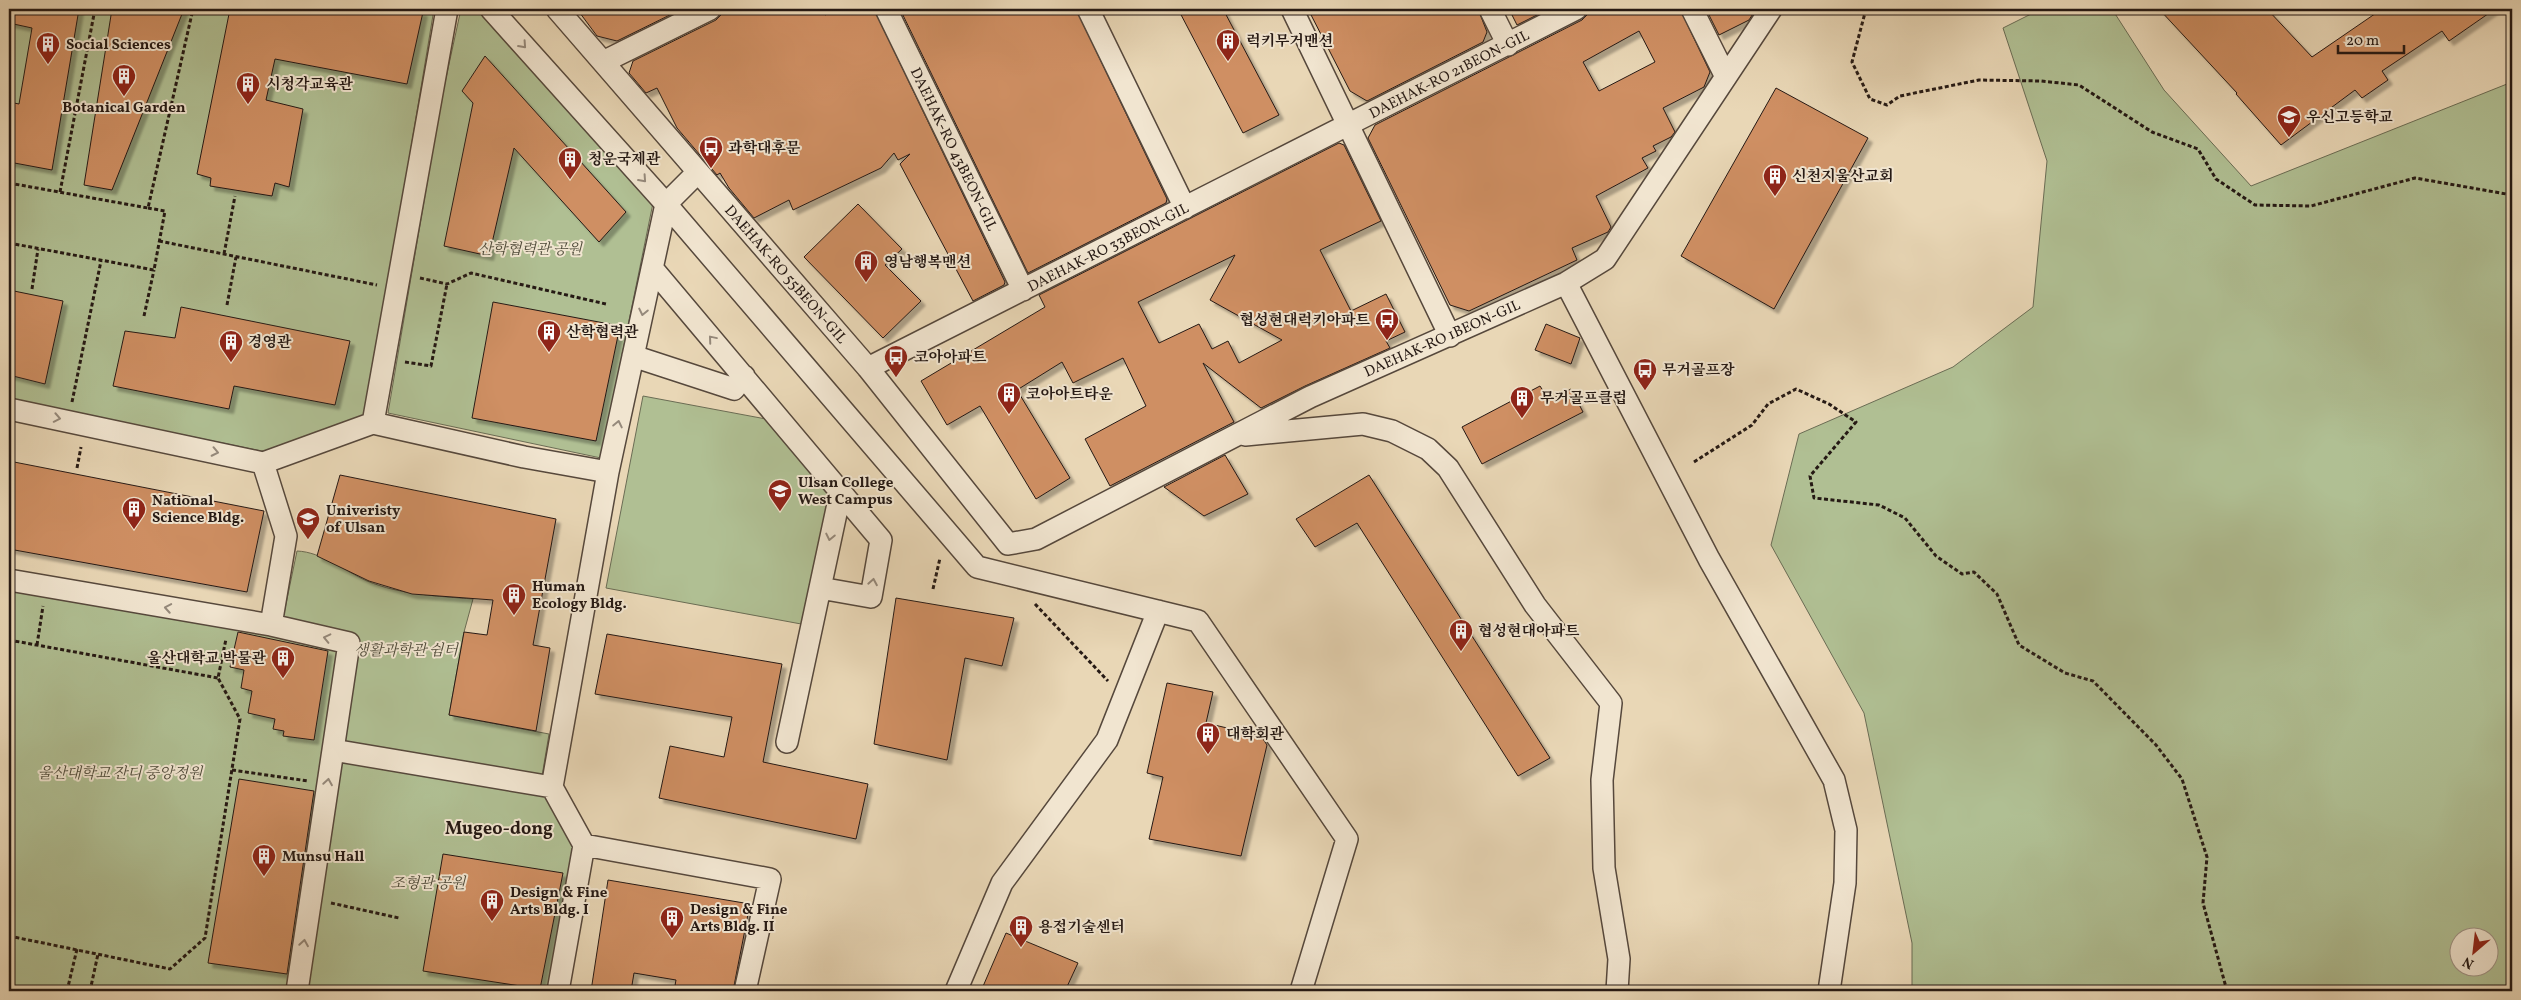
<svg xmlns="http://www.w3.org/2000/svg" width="2521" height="1000" viewBox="0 0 2521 1000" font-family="Vollkorn,'Noto Serif KR',serif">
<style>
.green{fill:#b0bf93;stroke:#6a6c54;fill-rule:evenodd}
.building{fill:#cf8f64;stroke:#251914;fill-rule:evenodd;filter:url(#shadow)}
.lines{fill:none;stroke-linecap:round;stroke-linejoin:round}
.minor-casing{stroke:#56483c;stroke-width:24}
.path{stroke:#251914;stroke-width:3;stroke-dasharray:4 2.5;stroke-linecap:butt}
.minor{stroke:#f1e5d0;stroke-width:21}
.oneway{stroke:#95897b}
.labels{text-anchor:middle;stroke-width:4;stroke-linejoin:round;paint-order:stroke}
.poi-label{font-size:15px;font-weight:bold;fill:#251914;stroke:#f1e5d0;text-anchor:start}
.street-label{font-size:15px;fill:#251914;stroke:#f1e5d0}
.park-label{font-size:15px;font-style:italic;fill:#4f4b3a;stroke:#f1e5d0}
.quarter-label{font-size:18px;font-weight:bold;fill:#251914;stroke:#f1e5d0}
</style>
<defs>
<filter id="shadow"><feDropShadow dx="4.5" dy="4.5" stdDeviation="1" flood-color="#0004"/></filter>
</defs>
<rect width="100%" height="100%" fill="#e9d7b6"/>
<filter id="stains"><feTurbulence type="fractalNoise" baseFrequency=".004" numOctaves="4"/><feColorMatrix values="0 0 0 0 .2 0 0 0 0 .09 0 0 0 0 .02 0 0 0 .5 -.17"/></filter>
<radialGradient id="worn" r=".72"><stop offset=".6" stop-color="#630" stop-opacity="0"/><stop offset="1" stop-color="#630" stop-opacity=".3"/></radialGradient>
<path class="green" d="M9,9H434L366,419L271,453L9,399Z
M461,9H476L653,203L601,458L388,413L441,101Z
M2041,9H2112L2164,90L2251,186L2512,82V991H1912V943L1864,713L1771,545L1799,434L1953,367L2033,307L2047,161L2003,28ZM2458,938H2488V968H2458Z
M643,396L782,422L841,490L812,626L606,588Z
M297,551C322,552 345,571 367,581C401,595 438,596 473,599L464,632L449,715L549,734L542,776L341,744L354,638L282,623Z
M9,580L349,643L297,991H9Z
M336,760L548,793L576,845L549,991H302Z"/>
<path class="building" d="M9,9H79L52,170L9,162V102L19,104L32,28L9,23Z
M112,9H184L112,190L84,185Z
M230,9H407L423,12L407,84L275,59L266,100L303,109L289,187L275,183L272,196L210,186L211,178L197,174Z
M577,9H682L617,41L597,36Z
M722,9H822L825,15L838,9H874L1005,282L1004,285L973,301L900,164L910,154L898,160L894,153L881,168L793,210L789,200L754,218L729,188L720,173L717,175L677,128L657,88L646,93L629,73L633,61L716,20L721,15Z
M900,9H1076L1167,199L1166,203L1028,273Z
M1178,9H1223L1279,115L1243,133Z
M1308,9H1478L1487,32L1483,42L1367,101L1350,91Z
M1509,9H1549L1517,25Z
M1588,9H1680L1710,72L1704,87L1663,108L1675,132L1671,137L1653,146L1656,151L1642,158L1648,168L1596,196L1611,227L1608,232L1572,248L1577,260L1469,311L1450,305L1368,138L1375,125L1582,20L1587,15ZM1639,31L1655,62L1599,91L1583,62Z
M1706,9H1756L1749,20L1719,35Z
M2159,9H2267L2312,57L2382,9H2495L2449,41L2442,31L2382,71L2388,80L2362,98L2355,90L2281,145L2236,94L2237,93Z
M485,56L626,212L599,242L514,148L489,256L444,246L473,103L462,91Z
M1776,88L1868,138L1774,309L1681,256Z
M1339,143L1344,145L1381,221L1320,250L1351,311L1386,294L1405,332L1386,341L1390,348L1305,386L1261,408L1203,363L1234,422L1110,486L1085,439L1146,406L1123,358L1073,383L1062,362L1017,390L1070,478L1036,499L980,406L947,425L921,381L1045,307L1039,295ZM1235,255L1210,300L1282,340L1239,363L1228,341L1212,349L1199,324L1159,343L1138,302Z
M858,204L902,249L885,265L921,301L883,338L804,257Z
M9,290L63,301L45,384L9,375Z
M493,302L620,326L596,441L472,418Z
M181,307L350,341L335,405L234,386L229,409L113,386L125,331L175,338Z
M1546,324L1580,338L1571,364L1535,350Z
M1540,386L1549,400L1571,389L1583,412L1482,464L1462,427Z
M1225,455L1248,494L1204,516L1164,487Z
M9,461L264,511L247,592L9,549Z
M340,475L556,519L533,645L550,648L536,731L449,715L464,632L487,635L493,600L412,594L369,581L317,556Z
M1369,475L1550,758L1518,776L1357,523L1315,547L1296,519Z
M896,598L1014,618L1002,666L965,658L947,760L874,744Z
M238,632L328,651L314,740L283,736L284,731L273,729L275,719L248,713L252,691L241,688L244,670L230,667Z
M607,634L782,664L763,762L868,784L856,839L659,798L670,746L724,757L732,717L595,694Z
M1167,683L1213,692L1206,723L1261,736L1267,745L1241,856L1149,839L1163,777L1147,773Z
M239,779L314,791L287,974L208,963Z
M443,854L563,873L540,989L423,971Z
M608,880L750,904L733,991H674L676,980L634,973L631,991H591Z
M1006,933L1078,963L1065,991H981Z"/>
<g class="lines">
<g class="minor-casing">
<path id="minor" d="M491,9L666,204L977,567L1198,621L1347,839L1301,991
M557,9L868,368L1008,544L1036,539L1310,397L1566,283L1605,259L1771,9
M886,9L1023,290
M1088,9L1185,208
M1292,9L1450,336
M1490,9L1508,45
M1692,9L1726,77
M603,62L710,9
M652,268L881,540L871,597L820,588
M1566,283L1709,559L1834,780L1846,830L1845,883L1829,991
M633,356L734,389L744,376
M868,368L1576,9
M9,409L263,463L373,423L447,9
M1245,435L1363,424L1392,431L1428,449L1448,468L1535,605L1611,703L1602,780L1604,868L1619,959L1617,991
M263,463L286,536L271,625
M608,472L666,204L698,172
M9,580L271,625L349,643L297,991
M787,742L841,490
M333,750L552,787L608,472L524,457L373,423
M552,787L584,845L558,991
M584,845L770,879L745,991
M956,991L1002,883L1107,740L1158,611"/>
</g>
<path class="path" d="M1866,9L1852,62L1870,99L1887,105L1900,96L1979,80L2041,81L2079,85L2152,132L2198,149L2216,179L2255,205L2311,206L2415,178L2512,195
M9,183L148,208L193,9
M60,192L95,9
M159,241L377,285
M9,243L154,270L165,211L148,208
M224,254L235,196
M420,278L447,284L471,273L606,304
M32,289L38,249
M227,305L236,257
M144,316L154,270
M405,362L431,366L447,284
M72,402L101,261
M1694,462L1752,425L1768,404L1796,389L1829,404L1856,422L1810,476L1814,498L1879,505L1905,518L1936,556L1962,574L1974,572L1997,594L2019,645L2065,673L2093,681L2156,745L2182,779L2207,857L2203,903L2227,991
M77,468L81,447
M933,589L940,558
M1035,604L1108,681
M9,640L218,678
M37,645L43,606
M232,770L308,781
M331,903L399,918
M9,936L170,969L205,938L240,719L218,678L226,639
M67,991L77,949
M90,991L98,954"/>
<use href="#minor" class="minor"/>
</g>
<defs><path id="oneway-chevron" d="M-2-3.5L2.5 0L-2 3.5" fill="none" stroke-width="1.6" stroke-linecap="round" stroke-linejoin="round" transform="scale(1.25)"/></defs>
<g class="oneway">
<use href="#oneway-chevron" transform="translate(523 45) rotate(48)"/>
<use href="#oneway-chevron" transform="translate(643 179) rotate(48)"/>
<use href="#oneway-chevron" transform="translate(643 312) rotate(102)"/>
<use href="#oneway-chevron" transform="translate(712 339) rotate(-130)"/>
<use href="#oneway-chevron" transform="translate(57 418) rotate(11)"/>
<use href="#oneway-chevron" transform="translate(618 424) rotate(-78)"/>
<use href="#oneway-chevron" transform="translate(215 452) rotate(12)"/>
<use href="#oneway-chevron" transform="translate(830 537) rotate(102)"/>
<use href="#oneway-chevron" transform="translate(873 582) rotate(-80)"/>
<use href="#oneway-chevron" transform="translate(168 608) rotate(-170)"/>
<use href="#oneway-chevron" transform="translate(327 638) rotate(-167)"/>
<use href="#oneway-chevron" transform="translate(328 782) rotate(-81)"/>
<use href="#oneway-chevron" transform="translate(304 943) rotate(-81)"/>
</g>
<defs>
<g id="building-pin" transform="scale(1.25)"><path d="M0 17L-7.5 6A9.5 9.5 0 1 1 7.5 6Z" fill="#8f2418" stroke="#f1e5d0"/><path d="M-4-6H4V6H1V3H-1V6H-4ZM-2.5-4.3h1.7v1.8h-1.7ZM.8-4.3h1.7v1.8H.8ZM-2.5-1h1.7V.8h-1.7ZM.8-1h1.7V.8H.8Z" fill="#fff"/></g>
<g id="school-pin" transform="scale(1.25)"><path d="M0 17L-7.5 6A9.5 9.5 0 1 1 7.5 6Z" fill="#8f2418" stroke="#f1e5d0"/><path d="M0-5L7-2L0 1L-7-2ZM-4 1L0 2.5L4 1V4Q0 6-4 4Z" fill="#fff"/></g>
<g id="bus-pin" transform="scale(1.25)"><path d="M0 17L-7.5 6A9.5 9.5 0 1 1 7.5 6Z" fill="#8f2418" stroke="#f1e5d0"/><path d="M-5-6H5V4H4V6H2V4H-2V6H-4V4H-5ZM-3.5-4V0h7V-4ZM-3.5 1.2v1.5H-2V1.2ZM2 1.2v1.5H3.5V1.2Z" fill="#fff"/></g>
<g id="university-pin" transform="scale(1.25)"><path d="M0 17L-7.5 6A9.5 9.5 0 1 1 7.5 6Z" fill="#8f2418" stroke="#f1e5d0"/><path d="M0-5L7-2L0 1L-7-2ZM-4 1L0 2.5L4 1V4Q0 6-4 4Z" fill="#fff"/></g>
</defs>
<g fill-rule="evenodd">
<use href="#building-pin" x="1228" y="41"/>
<use href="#building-pin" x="48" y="44"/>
<use href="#building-pin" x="124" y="76"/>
<use href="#building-pin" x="248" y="84"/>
<use href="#school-pin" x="2289" y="117"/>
<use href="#bus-pin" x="711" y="148"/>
<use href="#building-pin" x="570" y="159"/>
<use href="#building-pin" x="1775" y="176"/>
<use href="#building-pin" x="866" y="262"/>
<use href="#bus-pin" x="1387" y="320"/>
<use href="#building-pin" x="549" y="332"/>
<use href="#building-pin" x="231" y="342"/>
<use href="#bus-pin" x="896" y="357"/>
<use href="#bus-pin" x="1645" y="370"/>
<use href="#building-pin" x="1009" y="394"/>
<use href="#building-pin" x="1522" y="398"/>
<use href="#university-pin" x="780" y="491"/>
<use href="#building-pin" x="134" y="509"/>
<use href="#university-pin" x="308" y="519"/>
<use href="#building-pin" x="514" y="595"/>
<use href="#building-pin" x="1461" y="631"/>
<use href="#building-pin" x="283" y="658"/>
<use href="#building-pin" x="1208" y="734"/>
<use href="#building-pin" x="264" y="856"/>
<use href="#building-pin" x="492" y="901"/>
<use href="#building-pin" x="672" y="918"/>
<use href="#building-pin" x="1021" y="927"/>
</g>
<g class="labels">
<g class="poi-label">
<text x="1246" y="46">럭키무거맨션</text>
<text x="66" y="49">Social Sciences</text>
<text x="266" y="89">시청각교육관</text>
<text x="124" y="112" text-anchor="middle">Botanical Garden</text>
<text x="2306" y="122">우신고등학교</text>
<text x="728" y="153">과학대후문</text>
<text x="588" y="164">청운국제관</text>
<text x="1792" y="181">신천지울산교회</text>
<text x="884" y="267">영남행복맨션</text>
<text x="1370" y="325" text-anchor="end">협성현대럭키아파트</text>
<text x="566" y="337">산학협력관</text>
<text x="248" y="347">경영관</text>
<text x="914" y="362">코아아파트</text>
<text x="1662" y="375">무거골프장</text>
<text x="1026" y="399">코아아트타운</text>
<text x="1540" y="403">무거골프클럽</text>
<text x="798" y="487">Ulsan College<tspan x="798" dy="17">West Campus</tspan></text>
<text x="152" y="505">National<tspan x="152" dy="17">Science Bldg.</tspan></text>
<text x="326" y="515">Univeristy<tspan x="326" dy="17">of Ulsan</tspan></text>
<text x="532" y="591">Human<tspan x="532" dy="17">Ecology Bldg.</tspan></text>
<text x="1478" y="636">협성현대아파트</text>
<text x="266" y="663" text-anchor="end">울산대학교 박물관</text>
<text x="1226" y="739">대학회관</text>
<text x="282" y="861">Munsu Hall</text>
<text x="510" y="897">Design &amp; Fine<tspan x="510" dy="17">Arts Bldg. I</tspan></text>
<text x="690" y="914">Design &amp; Fine<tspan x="690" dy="17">Arts Bldg. II</tspan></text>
<text x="1038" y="932">용접기술센터</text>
</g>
<g class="street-label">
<text transform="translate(1449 74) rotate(-27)" y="5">DAEHAK-RO 21BEON-GIL</text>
<text transform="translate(954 149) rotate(64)" y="5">DAEHAK-RO 43BEON-GIL</text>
<text transform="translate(1108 247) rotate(-27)" y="5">DAEHAK-RO 33BEON-GIL</text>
<text transform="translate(786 274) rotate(49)" y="5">DAEHAK-RO 55BEON-GIL</text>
<text transform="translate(1442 338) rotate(-24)" y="5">DAEHAK-RO 1BEON-GIL</text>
</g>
<g class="park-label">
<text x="530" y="254">산학협력관 공원</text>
<text x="406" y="655">생활과학관 쉼터</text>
<text x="120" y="778">울산대학교 잔디 중앙정원</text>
<text x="428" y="888">조형관 공원</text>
</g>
<g class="quarter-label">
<text x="499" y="834">Mugeo-dong</text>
</g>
</g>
<rect width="2521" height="1000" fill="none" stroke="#e9d7b6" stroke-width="30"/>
<rect x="10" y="10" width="2501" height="980" fill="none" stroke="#251914" stroke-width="2.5"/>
<rect x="15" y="15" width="2491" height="970" fill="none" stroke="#251914"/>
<g transform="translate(2474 952) rotate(208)"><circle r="24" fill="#f1e5d0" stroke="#9f9385"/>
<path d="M0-4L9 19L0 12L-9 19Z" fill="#8f2418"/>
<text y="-8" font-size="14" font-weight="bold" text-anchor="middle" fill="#251914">N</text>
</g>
<path d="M2338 45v8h66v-8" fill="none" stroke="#251914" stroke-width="2.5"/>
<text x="2346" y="45" font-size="15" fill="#251914" stroke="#f1e5d0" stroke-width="4" paint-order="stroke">20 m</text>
<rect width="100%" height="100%" filter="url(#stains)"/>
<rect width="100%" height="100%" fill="url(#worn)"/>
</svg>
